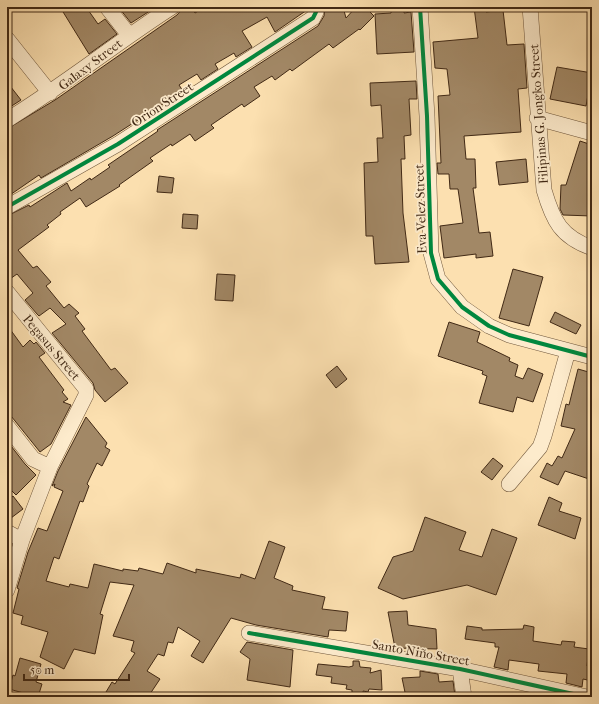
<svg xmlns="http://www.w3.org/2000/svg" width="599" height="704" viewBox="0 0 599 704" font-family="'IM FELL French Canon',serif">
<style>
.building{fill:#a28866;stroke:#412915}
.lines{fill:none;stroke-linecap:round;stroke-linejoin:round}
.minor-casing{stroke:#70573c;stroke-width:16}
.minor{stroke:#fdebcc;stroke-width:15}
.cycleway-casing{stroke:#fdebcc;stroke-width:6}
.cycleway{stroke:#00873e;stroke-width:4}
.labels{text-anchor:middle;stroke-width:3.5;stroke-linejoin:round;paint-order:stroke}
.street-label{font-size:13px;fill:#412915;stroke:#fdebcc}
</style>
<rect width="100%" height="100%" fill="#fce0b0"/>
<filter id="stains"><feTurbulence type="fractalNoise" baseFrequency=".005" numOctaves="4"/><feColorMatrix values="0 0 0 0 .2 0 0 0 0 .09 0 0 0 0 .02 0 0 0 .5 -.17"/></filter>
<radialGradient id="worn" r=".72"><stop offset=".6" stop-color="#630" stop-opacity="0"/><stop offset="1" stop-color="#630" stop-opacity=".3"/></radialGradient>
<path class="building" d="M60,7H86L98,24L105,19L117,34L89,54Z
M122,7H156L131,23L120,9Z
M184,7H191L195,13L205,7H307V10L275,32L267,17L242,31L252,47L236,57L234,53L215,64L218,69L201,80L197,74L179,85L183,91L113,136L41,178L39,175L7,197V129L55,100L177,15Z
M325,7H343L346,18L356,7H365L374,16L360,30L359,29L333,48L329,44L292,71L290,69L275,80L272,76L254,87L260,96L244,107L242,104L211,125L214,128L195,141L190,134L172,146L171,144L150,158L153,161L119,185L120,186L86,207L80,198L60,212L61,214L47,225L49,227L18,250L33,268L37,266L51,282L46,286L64,308L69,304L79,313L75,316L85,329L82,331L111,370L115,368L128,383L105,402L95,390L93,383L52,333L66,324L50,308L39,316L37,314L25,300L33,293L17,274L7,281V216L29,205L30,207L67,183L71,191L90,178L91,180L110,167L108,165L158,131L157,130L318,26L324,16Z
M392,7H405L404,13L411,12L414,52L377,54L375,14L391,13Z
M474,7H486V12L503,10L507,45L524,44L527,88L518,89L521,132L464,136L466,159H475L476,188H473L479,233L490,232L493,256L476,258V254L444,258L440,226L463,223L458,189H450L449,174H438L437,163H441L438,96L450,95L447,69L435,68L433,42L478,38Z
M557,67L592,73L586,106L550,99Z
M416,81L417,99H409L411,135L404,136L405,159H401L403,213L409,262L375,264L373,236H366L364,163L378,162L377,138H383L381,105L371,106L370,83Z
M7,82L21,100L7,109Z
M580,141L592,145V216L563,215L560,209L561,185H566Z
M526,159L528,182L499,185L496,162Z
M159,176L174,178L172,193L157,192Z
M183,214L198,215L197,229L182,228Z
M513,269L543,277L529,326L499,318Z
M217,274L235,275L233,301L215,300Z
M555,312L581,325L576,334L550,322Z
M449,322L480,332L477,342L510,358L509,361L518,365L515,376L523,379L528,368L543,374L533,402L517,397L513,412L479,403L487,376L482,374L483,371L438,356Z
M7,325L23,347L30,340L34,344L36,342L45,353L39,357L64,390L62,392L68,399L63,402L71,405L51,444L40,452L7,411Z
M337,366L347,379L336,388L326,375Z
M578,369L592,373V476H590L589,479L565,471L558,485L540,477L547,463L552,466L558,456L562,458L575,429L561,426L566,404L569,405Z
M86,417L107,443L105,447L110,450L102,466L97,463L87,484L89,486L83,502L80,501L59,559L54,557L46,581L69,587L70,584L88,588L94,564L123,571V569L138,571L139,568L163,574L167,563L196,573V569L240,578L241,574L255,579L269,541L285,547L274,578L293,586L292,590L325,597L322,609L348,612L346,631L329,630L328,637L256,625L231,618L203,663L191,656L200,641L178,627L173,643L168,642L164,656L158,654L147,671L160,679L148,697H103L112,682L115,684L135,653L131,651L134,641L113,636L134,585L110,582L100,614L103,615L95,654L74,649L64,669L40,657L48,632L21,624L23,616L13,613L19,589L17,588L28,552L38,528L47,531L63,491L54,487L55,484L52,486L58,471Z
M8,442L25,464L36,475L16,495L7,486Z
M493,458L503,466L492,480L481,472Z
M13,496L23,509L7,521V501Z
M549,497L562,503L559,511L581,518L575,539L538,525Z
M425,517L466,532L459,550L482,557L492,529L517,538L496,595L467,585L403,599L378,588L393,557L413,551Z
M407,611L408,625L436,629L437,649L395,648L388,612Z
M524,625L534,627L533,641L561,645L562,641L575,642L574,647L589,649L587,666L592,667V681L583,679L582,687L566,683L567,674L538,671L539,664L509,660L508,670L494,667L499,647H495V643L465,639L467,626L482,628V630L523,629Z
M247,642L293,650L290,687L247,680L250,659L240,652Z
M20,658L41,664L36,682L42,684L38,697L9,689L13,675L15,676Z
M353,661H359L360,667L371,668L370,673L381,670L382,690L369,689L368,692L363,691L364,697H352V690L346,689L347,685L331,683L332,677L316,675L318,664L349,667L353,666Z
M420,671L438,674L439,682L453,681L455,696L406,697L402,678L420,677Z"/>
<g class="lines">
<g class="minor-casing">
<path id="minor" d="M107,7L129,35
M420,7L427,116L431,253L438,279L462,307L489,326L509,335L592,357
M530,7L544,190C553,221 561,237 592,248
M7,39L50,93
M537,118L592,133
M7,120C64,85 116,43 172,7
M7,207L118,144L313,18L316,12V7
M7,292L82,384L86,389V395L50,467L22,540L7,590
M7,426L33,459L50,467
M509,484L540,447L544,436L568,351
M7,532L22,540
M249,633L460,669L587,697
M460,669L464,697"/>
</g>
<use href="#minor" class="minor"/>
<g class="cycleway-casing">
<path id="cycleway" d="M420,7L427,116L431,253L438,279L462,307L489,326L509,335L592,357
M7,207L118,144L313,18L316,12V7
M249,633L460,669L587,697"/>
</g>
<use href="#cycleway" class="cycleway"/>
</g>
<g class="labels">
<g class="street-label">
<text transform="translate(90 64) rotate(-37)" y="5">Galaxy Street</text>
<text transform="translate(162 104) rotate(-33)" y="5">Orion Street</text>
<text transform="translate(538 114) rotate(-94)" y="5">Filipinas G. Jongko Street</text>
<text transform="translate(420 209) rotate(-92)" y="5">Eva Velez Street</text>
<text transform="translate(52 347) rotate(50)" y="5">Pegasus Street</text>
<text transform="translate(421 652) rotate(10)" y="5">Santo Niño Street</text>
</g>
</g>
<rect width="599" height="704" fill="none" stroke="#fce0b0" stroke-width="24"/>
<rect x="8" y="8" width="583" height="688" fill="none" stroke="#412915" stroke-width="2"/>
<rect x="12" y="12" width="575" height="680" fill="none" stroke="#412915"/>
<path d="M24 674v6h105v-6" fill="none" stroke="#412915" stroke-width="2"/>
<text x="30" y="674" font-size="12" fill="#412915" stroke="#fdebcc" stroke-width="3" paint-order="stroke">50 m</text>
<rect width="100%" height="100%" filter="url(#stains)"/>
<rect width="100%" height="100%" fill="url(#worn)"/>
</svg>
